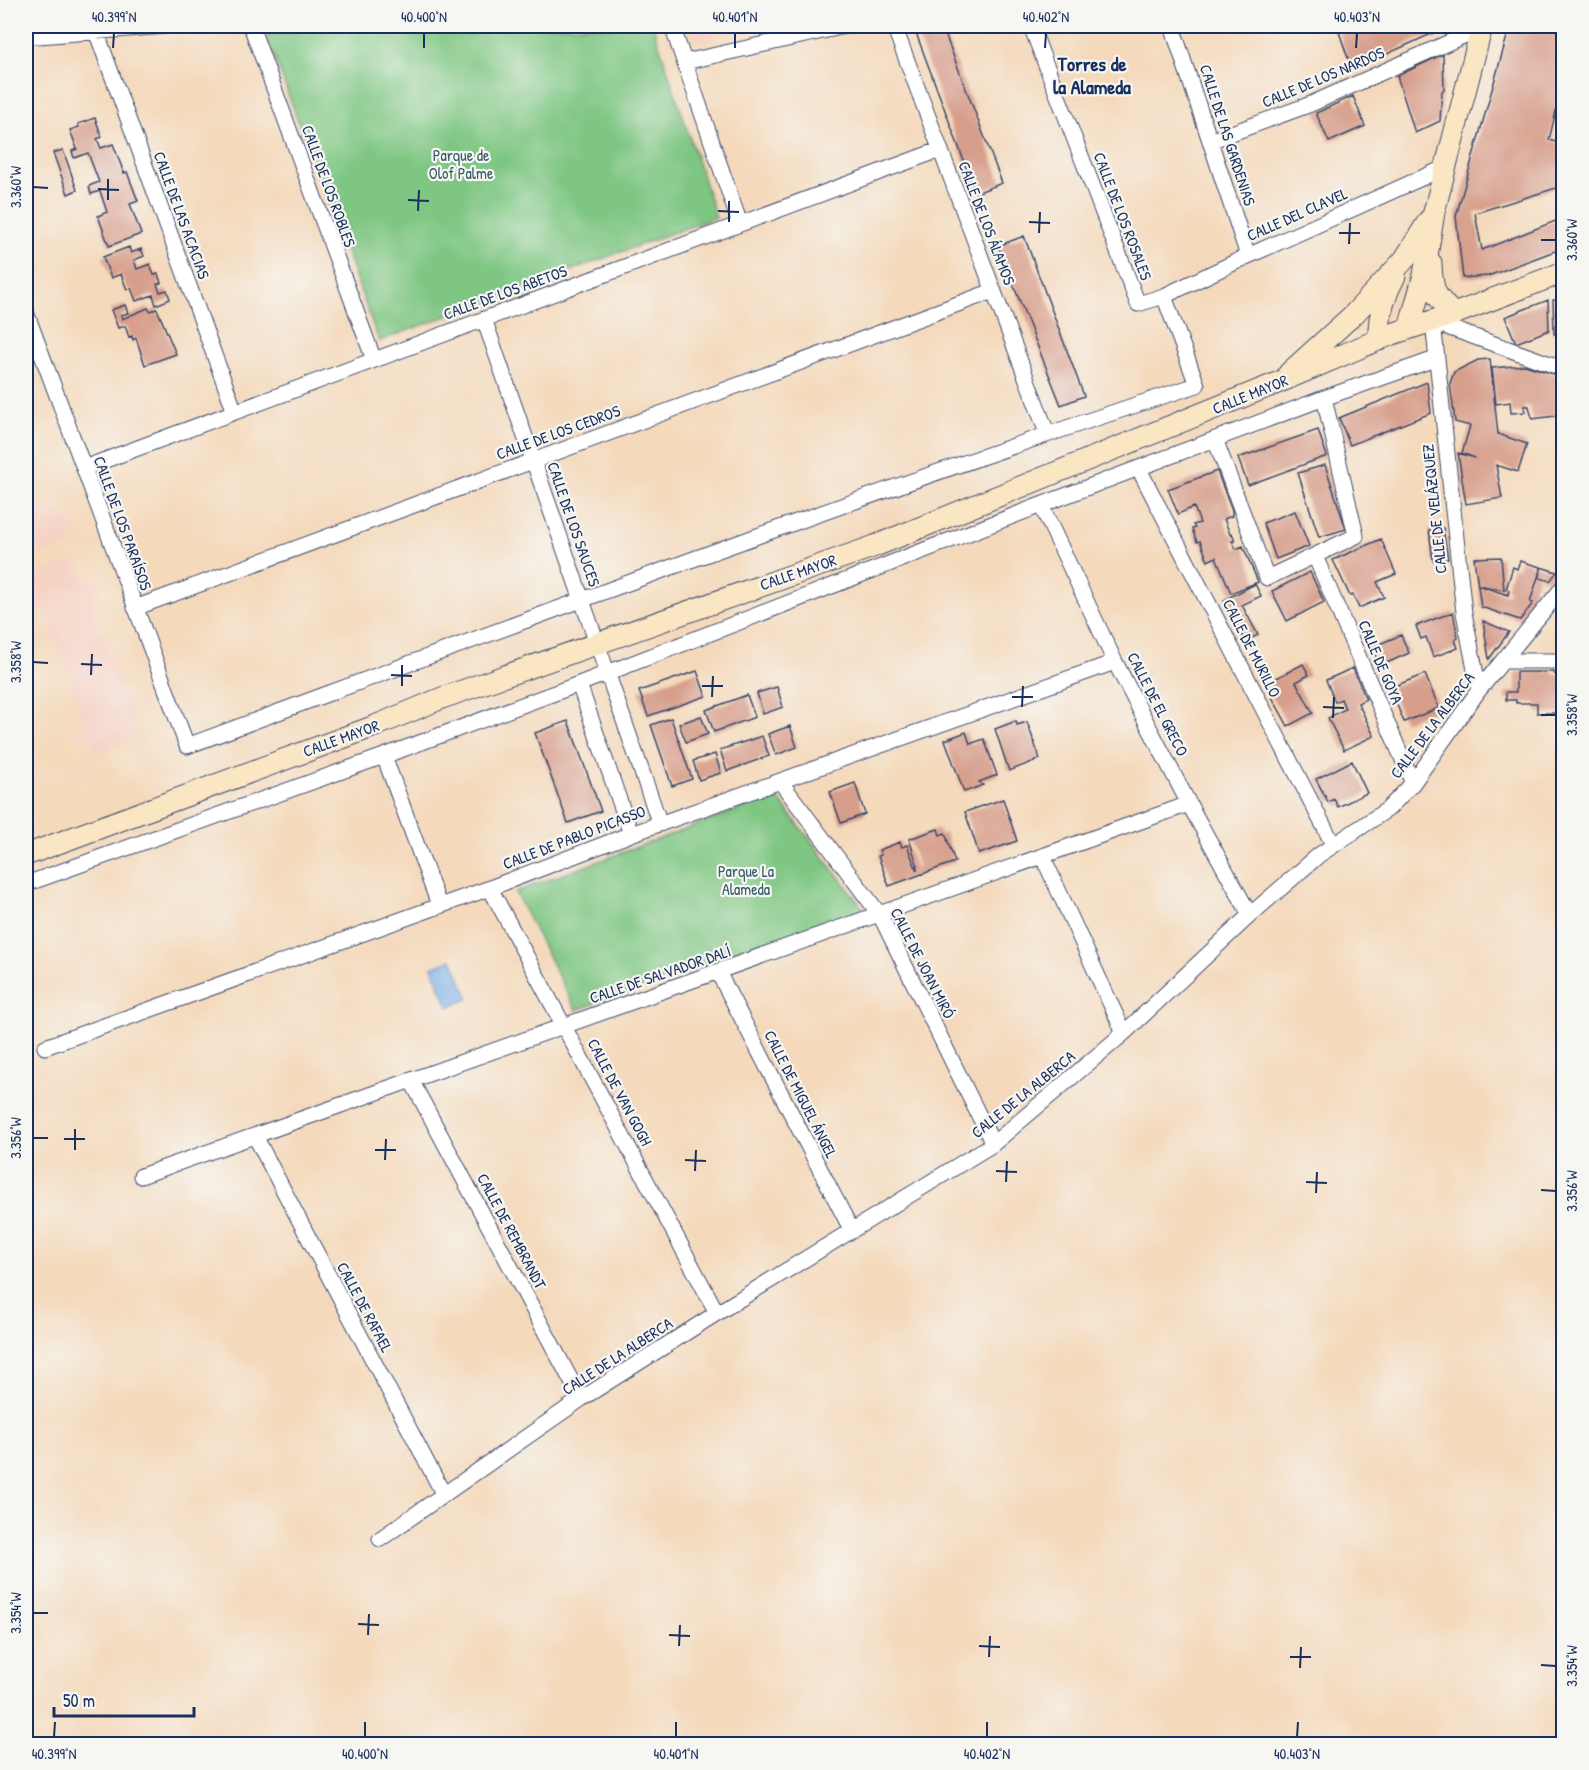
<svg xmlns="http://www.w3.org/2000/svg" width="1589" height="1770" viewBox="0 0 1589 1770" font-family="'Patrick Hand',sans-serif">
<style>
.built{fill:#f6d2c4}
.green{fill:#7ec682;stroke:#4c7a70;stroke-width:1.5}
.water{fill:#77ace4;stroke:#496ea1;stroke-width:1.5}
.building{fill:#d79e8b}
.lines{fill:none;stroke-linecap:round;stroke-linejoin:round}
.street-casing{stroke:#3c486c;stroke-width:17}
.secondary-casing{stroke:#3c486c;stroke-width:23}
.street{stroke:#fff;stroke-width:15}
.secondary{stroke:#fbe6c4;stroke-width:21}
.ticks{fill:none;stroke:#1b2f5e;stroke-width:2}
.labels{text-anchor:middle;stroke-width:4.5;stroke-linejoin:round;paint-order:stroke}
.street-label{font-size:16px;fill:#1b2f5e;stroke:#f6f6f2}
.park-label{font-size:16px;fill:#395c69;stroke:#f6f6f2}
.quarter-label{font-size:20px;font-weight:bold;fill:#1b2f5e;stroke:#f6f6f2}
.neatline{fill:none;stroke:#1b2f5e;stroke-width:2}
.ticks-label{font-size:15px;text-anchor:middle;fill:#1b2f5e}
</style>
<rect width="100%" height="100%" fill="#f6f6f2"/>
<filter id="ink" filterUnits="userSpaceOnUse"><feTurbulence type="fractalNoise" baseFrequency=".0167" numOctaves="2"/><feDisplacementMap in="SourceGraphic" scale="12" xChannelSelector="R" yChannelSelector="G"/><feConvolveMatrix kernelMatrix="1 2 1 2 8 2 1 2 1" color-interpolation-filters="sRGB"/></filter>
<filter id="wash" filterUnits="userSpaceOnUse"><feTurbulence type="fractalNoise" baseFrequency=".008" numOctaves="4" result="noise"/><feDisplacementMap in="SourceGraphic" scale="24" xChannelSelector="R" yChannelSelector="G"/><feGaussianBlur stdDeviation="1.35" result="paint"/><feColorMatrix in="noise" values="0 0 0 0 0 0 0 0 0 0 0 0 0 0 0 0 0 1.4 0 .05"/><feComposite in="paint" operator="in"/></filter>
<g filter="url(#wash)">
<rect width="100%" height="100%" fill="#f4d9bb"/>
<path class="built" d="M690,26H747L696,42Z
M58,508L62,519L69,517L74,531L69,534L72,544L40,555L27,519Z
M77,559L84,579L97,575L103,591L89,596L140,738L96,754L89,734L76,738L72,729L85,724L44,610L30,614L26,603L38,598L30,576Z"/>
<path class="green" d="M365,26H653L716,217L379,341L266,34Z
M776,796L866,912L576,1010L515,892Z"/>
<path class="water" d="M452,959L469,999L448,1007L432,967Z"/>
<g id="blocks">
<path class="building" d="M934,26H942L1002,183L976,193L916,33Z
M1337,26H1442V29L1352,70Z
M1510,26H1563V82L1549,140L1563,144V186L1475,213L1482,250L1563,218V248L1488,276L1463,278L1456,216Z
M1443,54L1444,90L1442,91L1440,121L1415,133L1397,76Z
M1353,96L1365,126L1329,142L1316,113Z
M95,118L102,137L97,139L101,148L113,144L124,173L127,172L138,201L130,204L141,234L109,246L98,216L107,212L100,191L91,194L89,186L99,182L88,153L74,158L72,151L77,149L70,130L79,127L78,124Z
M63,150L77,190L68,194L53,153Z
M1024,236L1084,396L1061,405L998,246Z
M129,247L131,253L141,249L144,256L134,260L137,269L150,264L154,275L158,274L161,283L157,284L160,292L167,290L170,299L156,305L153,295L136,301L131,288L127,290L121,274L111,278L103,257Z
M1548,300L1549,330L1516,343L1505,317Z
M1553,300H1563V333L1554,334Z
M125,305L128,313L121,315L122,319L148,308L150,311L157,309L176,354L145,365L136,338L133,340L132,336L129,337L125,326L118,328L111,310Z
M1490,359L1498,434L1527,444L1518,472L1496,465L1502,498L1466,504L1458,453L1475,458L1462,453L1470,426L1455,422L1450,383L1454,372L1478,360Z
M1525,365L1563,377V415L1532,419L1529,406H1524L1525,412L1511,413L1510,402L1496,404L1492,368Z
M1427,382L1431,413L1350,445L1339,418Z
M1318,430L1327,456L1248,485L1238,458Z
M1325,465L1346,529L1319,537L1298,473Z
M1217,471L1232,511V516L1224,519L1230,534L1232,533L1235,541H1232L1236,549L1243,546L1258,582L1231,593L1216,557L1208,561L1200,541L1197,542L1192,529L1195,528L1193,525L1200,523L1194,507L1178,514L1168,489Z
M1295,511L1309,546L1276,559L1263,523Z
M1443,528L1448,559L1433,561L1429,530Z
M1381,539L1396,574L1377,582L1384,597L1359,608L1353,595L1350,596L1333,560Z
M1501,557L1504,590L1478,585L1508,595L1509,590L1506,589L1513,567L1517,569L1520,561L1557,572L1550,581L1540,578L1541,568L1530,602L1533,603L1520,620L1481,607L1474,558Z
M1310,572L1324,602L1287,621L1272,591Z
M1255,584L1261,596L1242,605L1258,635L1245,641L1224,600Z
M1453,612L1458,638L1455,640L1458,648L1433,657L1426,637L1421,639L1416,626Z
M1483,621L1509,632L1489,659Z
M1401,635L1409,653L1380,666L1372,647Z
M1303,664L1309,675L1296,682L1313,713L1288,726L1265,684Z
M1353,668L1366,699L1358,703L1374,736L1344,750L1328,718L1345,709L1341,699L1335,702L1326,680Z
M697,671L706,696L648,716L639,691Z
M1516,672H1554V674L1563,676V713H1537V703H1516V700H1506V692H1516Z
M1425,674L1439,708L1404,722L1390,688Z
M777,687L783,707L763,714L757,693Z
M747,695L755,717L714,732L706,710Z
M701,716L708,734L686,742L679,724Z
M671,718L692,779L672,786L651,725Z
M568,721L601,811L568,823L535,733Z
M1016,721L1017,725L1027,722L1040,759L1009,771L995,729Z
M790,726L797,747L776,755L768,734Z
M966,732L970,744L984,739L997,775L979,782L983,785L964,792L945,740Z
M762,736L769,756L727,771L720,750Z
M715,754L721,773L699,780L693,761Z
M1352,761L1367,793L1338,807L1334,799L1328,802L1316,779Z
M855,783L865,814L841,823L830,792Z
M1003,799L1017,841L979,854L965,812Z
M938,829L940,835L945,833L955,862L889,886L878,856L881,855L879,850L900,842L902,847L907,845L917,871V864L909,839Z"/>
</g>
</g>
<g filter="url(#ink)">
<use href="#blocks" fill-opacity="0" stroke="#3c486c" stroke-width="1.5"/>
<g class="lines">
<g class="street-casing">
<path id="street" d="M251,26L374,360
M672,26L740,224
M894,26L1047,433
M1172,26L1248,256
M96,31L235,412
M26,37L165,26
M685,62L845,26
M1210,141L1311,104L1481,28
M1164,296L1248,256L1446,167
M26,312L187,746C522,622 857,495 1197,385L1164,296L1138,304L1031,26
M484,319L660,824
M1215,439L1267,578L1356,536L1324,398
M84,468L939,150
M1139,469L1333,844
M1041,505L1115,662L1189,804L1250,915
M1315,556L1413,783
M135,608L993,291
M1505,661H1564
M579,684L631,834
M1479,690L1464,613L1433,322L1564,369
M384,756L439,905
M780,781L880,915L993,1144
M1043,857L1124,1033
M26,884L384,756L579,684L1041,505L1324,398L1435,359
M490,888L717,1313
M718,972L852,1231
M45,1047L490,888L631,834L1115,662
M411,1080L581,1399
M255,1136L444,1495
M141,1176L1189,804
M380,1539L581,1399L717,1313L993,1144L1124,1033L1250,915L1319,855L1388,809L1413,783L1479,690L1564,586"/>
</g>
<g class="secondary-casing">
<path id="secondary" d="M1431,263C1432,290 1434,296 1454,314
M1409,328L1424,275L1434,212L1482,26
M1379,340C1378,317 1384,296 1395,276
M1289,373L1354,314L1404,260L1429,220
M26,855L375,726L442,698L875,546L1277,383L1392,334L1454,314L1564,272"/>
</g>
<use href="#street" class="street"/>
<use href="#secondary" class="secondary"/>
</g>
</g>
<path class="ticks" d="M113,48L114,33M424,48V33M735,48V33M1045,48L1046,33M1356,48L1357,33M33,187L48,188M98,189L119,190M108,200V179M408,200L429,201M418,211L419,190M718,211L739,212M729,222V201M1029,222L1050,223M1039,233L1040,212M1339,233H1360M1541,240H1556M1349,244L1350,223M33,662L48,663M81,664L102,665M91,675L92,654M391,675L412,676M402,686V665M702,686H723M712,697L713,676M1012,697H1033M1022,707L1023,686M1323,707L1344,708M1541,715H1556M1333,718L1334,697M33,1138H48M64,1139H85M75,1150V1129M375,1150H396M385,1160L386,1139M685,1160L706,1161M695,1171L696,1150M996,1171L1017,1172M1006,1182L1007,1161M1306,1182L1327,1183M1541,1190L1556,1191M1316,1193L1317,1172M33,1613H48M358,1624L379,1625M368,1635L369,1614M669,1635L690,1636M679,1646L680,1625M979,1646L1000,1647M989,1657L990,1636M1290,1657H1311M1541,1665L1556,1666M1300,1668L1301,1647M54,1737L55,1722M365,1737V1722M676,1737V1722M987,1737V1722M1297,1737L1298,1722"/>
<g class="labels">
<g class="street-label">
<text transform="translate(1323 77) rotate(-23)" y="6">CALLE DE LOS NARDOS</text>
<text transform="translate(1228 135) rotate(72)" y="6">CALLE DE LAS GARDENIAS</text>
<text transform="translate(329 186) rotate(70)" y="6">CALLE DE LOS ROBLES</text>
<text transform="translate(1297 214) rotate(-24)" y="6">CALLE DEL CLAVEL</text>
<text transform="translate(182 215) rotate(70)" y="6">CALLE DE LAS ACACIAS</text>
<text transform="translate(1123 216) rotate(69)" y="6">CALLE DE LOS ROSALES</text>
<text transform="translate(987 223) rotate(69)" y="6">CALLE DE LOS ÁLAMOS</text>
<text transform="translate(505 292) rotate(-20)" y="6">CALLE DE LOS ABETOS</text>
<text transform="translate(1250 394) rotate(-22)" y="6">CALLE MAYOR</text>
<text transform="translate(558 432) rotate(-20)" y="6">CALLE DE LOS CEDROS</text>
<text transform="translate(1434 509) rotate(-96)" y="6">CALLE DE VELÁZQUEZ</text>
<text transform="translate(123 523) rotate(70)" y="6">CALLE DE LOS PARAÍSOS</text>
<text transform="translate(574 524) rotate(71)" y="6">CALLE DE LOS SAUCES</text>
<text transform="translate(798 572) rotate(-19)" y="6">CALLE MAYOR</text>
<text transform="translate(1252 648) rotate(63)" y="6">CALLE DE MURILLO</text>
<text transform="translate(1381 662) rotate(67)" y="6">CALLE DE GOYA</text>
<text transform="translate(1158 704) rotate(63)" y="6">CALLE DE EL GRECO</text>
<text transform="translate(1432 725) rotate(-53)" y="6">CALLE DE LA ALBERCA</text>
<text transform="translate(341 738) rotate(-20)" y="6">CALLE MAYOR</text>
<text transform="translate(574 837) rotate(-21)" y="6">CALLE DE PABLO PICASSO</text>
<text transform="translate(923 963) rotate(63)" y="6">CALLE DE JOAN MIRÓ</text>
<text transform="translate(660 974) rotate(-19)" y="6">CALLE DE SALVADOR DALÍ</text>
<text transform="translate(620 1092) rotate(62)" y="6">CALLE DE VAN GOGH</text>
<text transform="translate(801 1094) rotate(63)" y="6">CALLE DE MIGUEL ÁNGEL</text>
<text transform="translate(1023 1094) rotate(-39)" y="6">CALLE DE LA ALBERCA</text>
<text transform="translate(512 1231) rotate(62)" y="6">CALLE DE REMBRANDT</text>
<text transform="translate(365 1307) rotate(62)" y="6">CALLE DE RAFAEL</text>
<text transform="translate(617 1356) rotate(-33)" y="6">CALLE DE LA ALBERCA</text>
</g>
<g class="park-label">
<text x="461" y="161">Parque de<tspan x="461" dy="18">Olof Palme</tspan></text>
<text x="746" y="877">Parque La<tspan x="746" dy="18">Alameda</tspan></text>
</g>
<g class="quarter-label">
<text x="1092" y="71">Torres de<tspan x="1092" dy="23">la Alameda</tspan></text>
</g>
</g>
<rect width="1589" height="1770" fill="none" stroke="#f6f6f2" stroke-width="66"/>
<path d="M54 1707v9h140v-9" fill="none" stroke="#1b2f5e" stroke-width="3"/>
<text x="63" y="1707" font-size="18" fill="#1b2f5e" stroke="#f6f6f2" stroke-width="4.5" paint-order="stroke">50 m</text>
<rect x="33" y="33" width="1523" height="1704" class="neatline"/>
<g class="ticks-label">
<text x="114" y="22">40.399°N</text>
<text x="424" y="22">40.400°N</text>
<text x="735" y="22">40.401°N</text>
<text x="1046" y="22">40.402°N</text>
<text x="1357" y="22">40.403°N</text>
<text transform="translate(16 187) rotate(-90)" y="5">3.360°W</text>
<text transform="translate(1572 240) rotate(-90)" y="5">3.360°W</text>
<text transform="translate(16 662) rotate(-90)" y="5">3.358°W</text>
<text transform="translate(1572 715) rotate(-90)" y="5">3.358°W</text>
<text transform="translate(16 1138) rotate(-90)" y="5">3.356°W</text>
<text transform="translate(1572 1191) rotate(-90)" y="5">3.356°W</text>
<text transform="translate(16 1613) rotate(-90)" y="5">3.354°W</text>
<text transform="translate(1572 1666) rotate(-90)" y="5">3.354°W</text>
<text x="54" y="1759">40.399°N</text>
<text x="365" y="1759">40.400°N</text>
<text x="676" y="1759">40.401°N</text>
<text x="987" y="1759">40.402°N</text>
<text x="1297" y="1759">40.403°N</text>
</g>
</svg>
